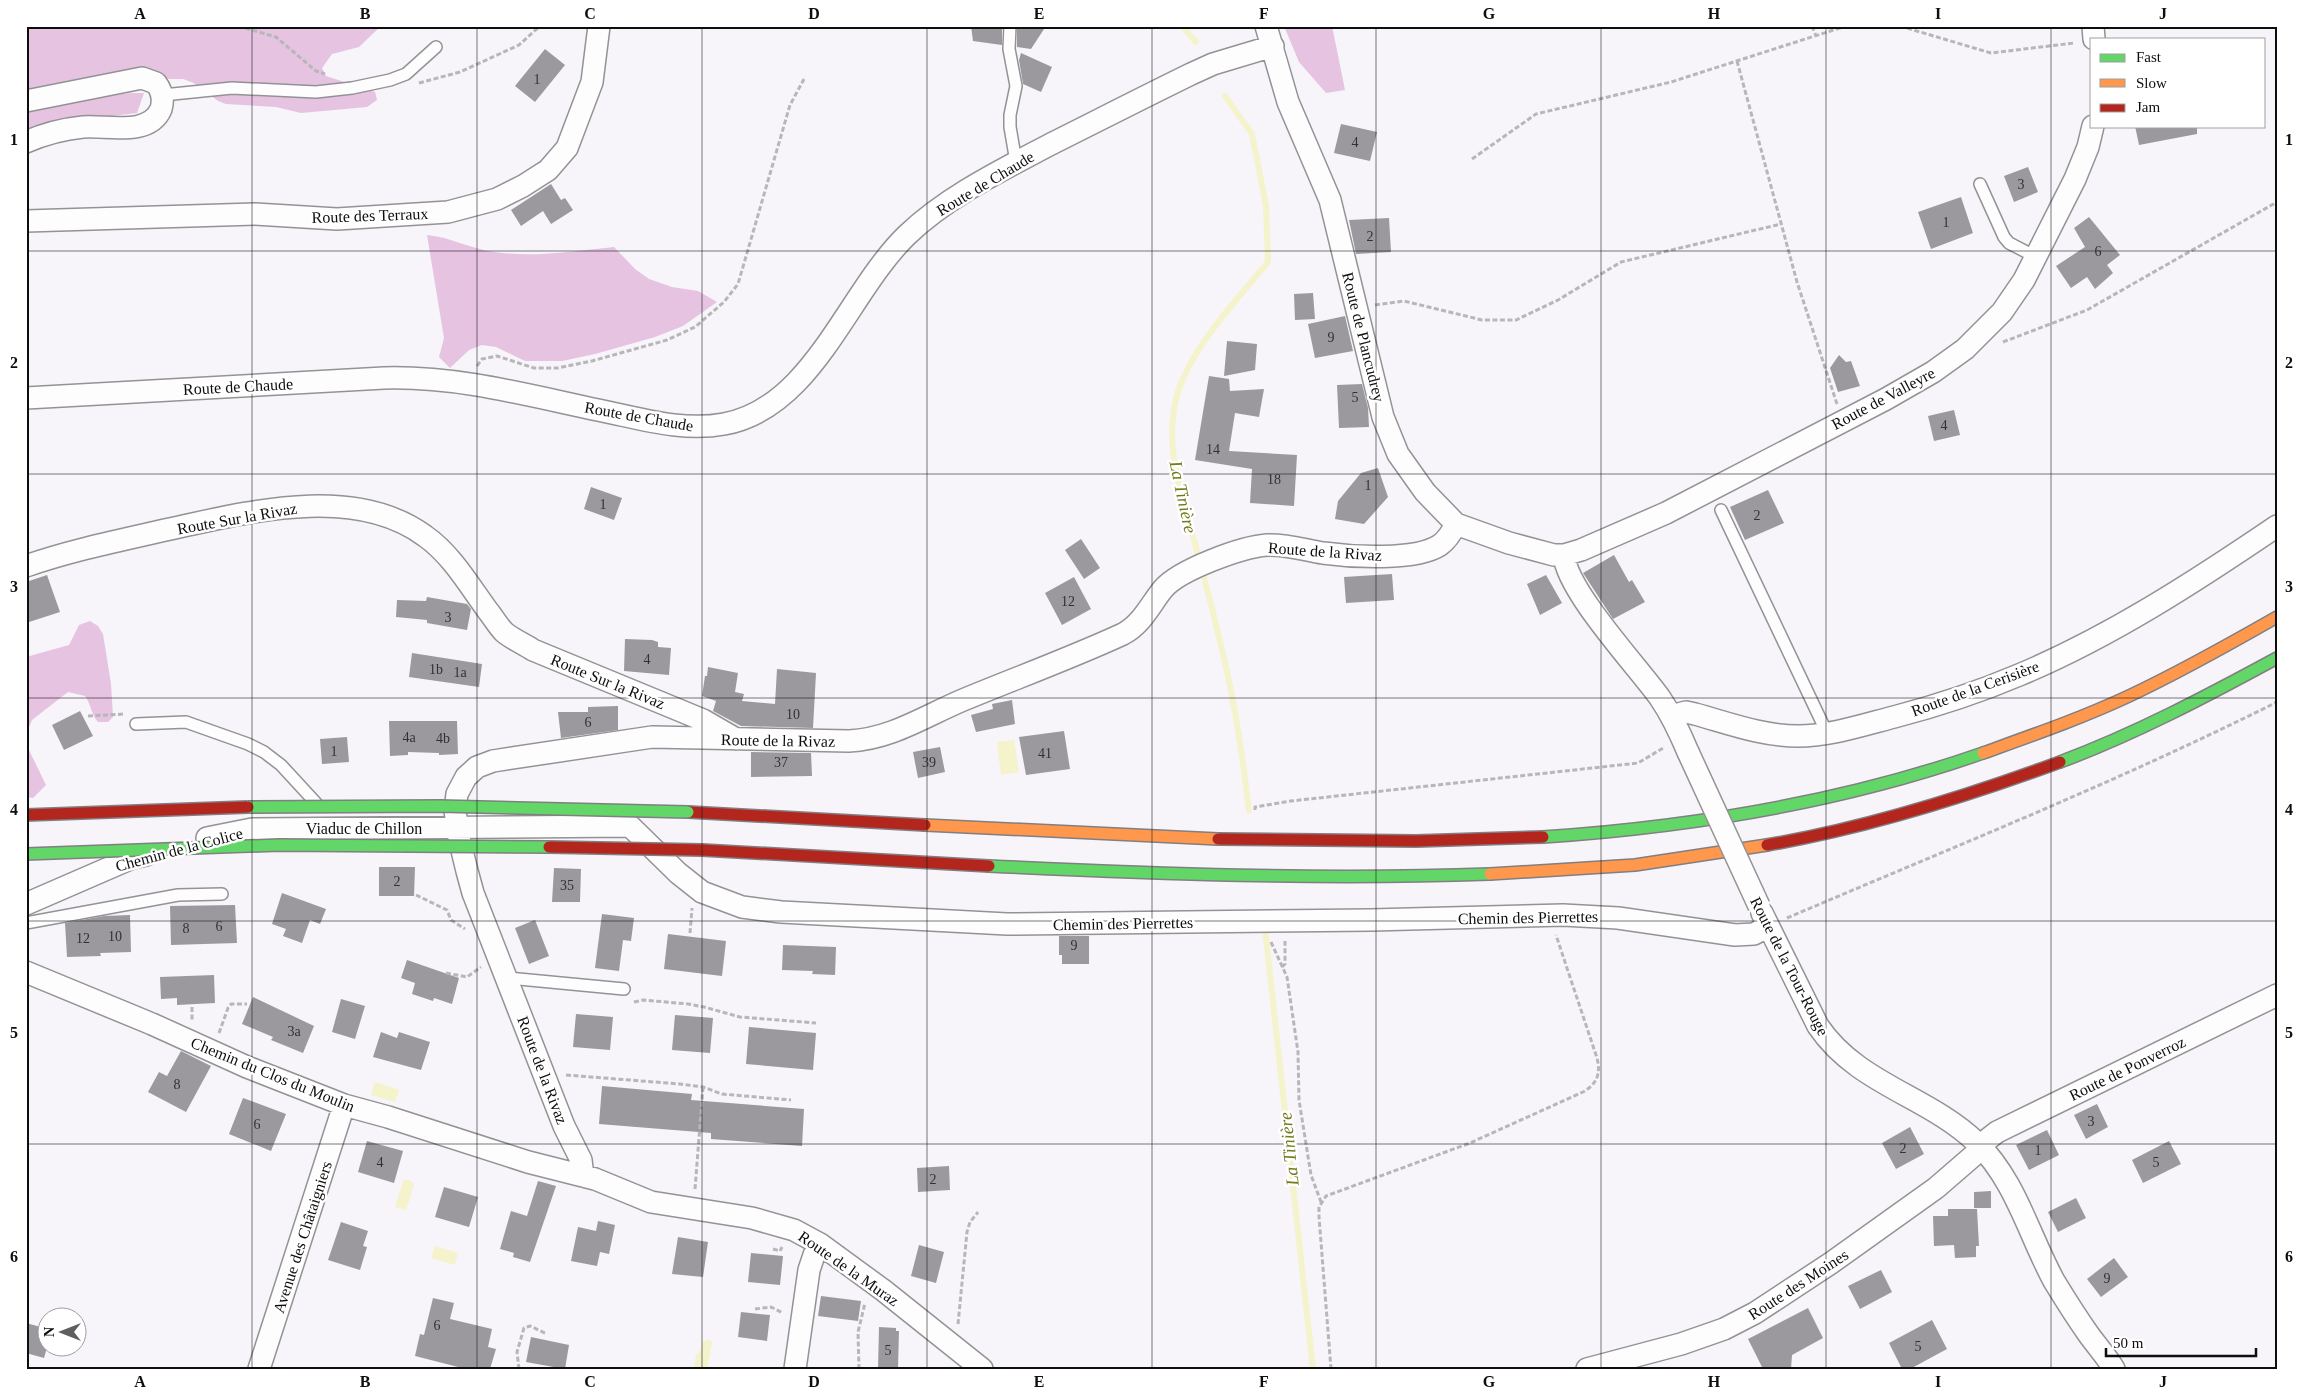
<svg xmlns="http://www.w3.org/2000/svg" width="2303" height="1395" viewBox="0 0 2303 1395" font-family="'Times New Roman',serif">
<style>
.forest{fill:#e5c3e1}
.water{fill:#f4f3cb}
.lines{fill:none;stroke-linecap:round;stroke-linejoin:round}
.stream{stroke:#f4f3cb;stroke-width:6}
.building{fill:#9b999e}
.lane-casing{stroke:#939294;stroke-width:14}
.street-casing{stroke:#939294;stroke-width:24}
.fast-casing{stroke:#807f82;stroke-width:14}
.slow-casing{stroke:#807f82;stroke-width:14}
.jam-casing{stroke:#807f82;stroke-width:14}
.path{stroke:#b7b7b8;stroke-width:3;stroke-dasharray:5 2.5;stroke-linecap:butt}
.lane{stroke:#fefdfe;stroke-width:11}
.street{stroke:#fefdfe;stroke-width:21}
.fast{stroke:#63d668;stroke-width:11}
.slow{stroke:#ff974d;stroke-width:11}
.jam{stroke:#b3261e;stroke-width:11}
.street-bridge-casing{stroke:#939294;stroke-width:24;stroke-linecap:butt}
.fast-bridge-casing{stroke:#807f82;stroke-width:14;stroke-linecap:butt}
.jam-bridge-casing{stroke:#807f82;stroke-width:14;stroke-linecap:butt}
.street-bridge{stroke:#fefdfe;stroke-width:21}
.fast-bridge{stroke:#63d668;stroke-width:11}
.jam-bridge{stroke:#b3261e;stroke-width:11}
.grid{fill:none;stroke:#0e0e0e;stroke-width:1;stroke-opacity:0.55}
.labels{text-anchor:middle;stroke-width:5;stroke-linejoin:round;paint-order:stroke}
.number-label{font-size:14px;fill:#313132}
.street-label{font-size:16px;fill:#0e0e0e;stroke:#fff}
.water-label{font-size:18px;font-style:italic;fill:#73781a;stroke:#fff}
.neatline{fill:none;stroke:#0e0e0e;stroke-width:2}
.grid-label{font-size:16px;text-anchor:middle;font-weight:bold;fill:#0e0e0e}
</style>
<rect width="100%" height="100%" fill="#f7f4fa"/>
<path class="forest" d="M26,26H381L359,47L332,54L322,68L326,76L375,92L377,100L367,107L301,113L276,107L226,104L218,101L194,83L183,79H168L153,72L26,96Z
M1284,26H1332L1345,90L1326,93L1299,62Z
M130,93H144L137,113L39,125L26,132V108Z
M427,235C450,237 471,249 494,252C534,258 574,251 614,247L635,269L649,279L672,287L698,291L717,302L683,326L655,337L595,354L562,361H525L496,347L482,345L469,350L450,368L439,357L444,338Z
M90,621L98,626L103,634L111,684L113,717L108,722H98C91,714 91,704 85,696L68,692L32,720L26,734V657L69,645L79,625Z
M26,744L46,785L33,798L26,797Z"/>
<path class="water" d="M1014,740L1019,772L1001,775L997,742Z
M375,1082L399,1090L395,1102L371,1095Z
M406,1180H410L414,1185L406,1210L395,1207L403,1181Z
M435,1246L458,1253L455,1265L431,1258Z
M706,1340H710L712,1343L707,1369L694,1367L696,1355L700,1352L702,1342Z"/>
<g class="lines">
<path class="stream" d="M1182,26L1196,42
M1225,96L1252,134L1266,206L1268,262C1237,300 1193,345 1178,392C1161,447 1185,502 1198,555C1209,595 1219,636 1228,676C1237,719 1244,767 1249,811
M1265,929L1313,1369"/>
</g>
<path class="building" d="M971,26H1002V45L973,41Z
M1017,26H1046L1031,49L1017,47Z
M545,49L565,65L535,102L515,86Z
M1021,53L1052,67L1041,92L1023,84L1019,60Z
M1341,124L1377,132L1370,161L1334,153Z
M2135,126H2197V134L2139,145Z
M2028,167L2038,192L2014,202L2004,176Z
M551,184L561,200L565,198L573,210L551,224L543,211L521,226L511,210Z
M1961,197L1973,233L1931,249L1918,212Z
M2089,217L2120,255L2107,265L2113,273L2095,289L2087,277L2071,288L2056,266L2085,247L2074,228Z
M1389,218L1391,252L1356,254L1349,220Z
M1313,293L1315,319L1295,320L1294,294Z
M1345,316L1353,351L1315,358L1308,324Z
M1227,341L1257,344L1255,370L1224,376Z
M1839,355L1846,362L1851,361L1860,386L1838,392L1830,368Z
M1209,376L1229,379L1230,391L1264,389L1259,417L1235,413L1229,451L1297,455L1294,506L1250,503L1252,469L1195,460Z
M1362,384L1368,408L1369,427L1339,428L1337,385Z
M1954,410L1960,435L1934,441L1928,416Z
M1378,468L1388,497L1364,524L1335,519L1338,501L1361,473Z
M591,487L622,498L614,520L584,509Z
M1768,490L1784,523L1745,540L1730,507Z
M1081,539L1100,568L1084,579L1065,550Z
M1614,555L1629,582L1632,580L1645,602L1613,619L1583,573Z
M1392,574L1394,600L1346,603L1344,577Z
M47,575L60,612L26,623V582Z
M1546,575L1562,603L1540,615L1527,584Z
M1074,577L1091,609L1062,625L1045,593Z
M427,597L467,604L471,609L467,630L427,623V620L396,617L397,600L426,601Z
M625,639L652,640L658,642V647L671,648L669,675L624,671Z
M412,653L482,664L479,687L409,677Z
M708,667L738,673L735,692L744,694L742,701L775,704L777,669L816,673L813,728L741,726L713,711L716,701L702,696L705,676H707Z
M1012,700L1015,724L976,732L971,715L993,709L992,704Z
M618,706V730L561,738L558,712H588V707Z
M80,711L93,736L64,750L52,725Z
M389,721H457L458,754L439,755V753L408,752V755L390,756Z
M1064,731L1070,769L1026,775L1019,737Z
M347,737L349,762L322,764L320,739Z
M940,747L945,772L918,778L913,752Z
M751,752L811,753L812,776L751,777Z
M379,867H415L414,896H379Z
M554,868L581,869L580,902H552Z
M282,893L326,909L320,924L310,920L302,943L283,936L286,929L272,924Z
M235,905L237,943L171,945L170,906Z
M602,914L634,918L631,941L623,940L619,971L595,968Z
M130,915L131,952L100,953L101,956L67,957L65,923L104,916Z
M535,920L549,956L529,964L515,928Z
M668,934L726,941L722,976L664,969Z
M1059,936H1089V964H1062V955H1059Z
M783,945L836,947L835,975L812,974L813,971L782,970Z
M407,960L459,978L452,1004L434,998L433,1001L412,994L415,983L401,978Z
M214,975L215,1003L177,1005V998L161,999L160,977Z
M253,997L314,1026L303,1053L271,1040L273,1037L242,1024Z
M341,999L365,1006L355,1039L332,1032Z
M576,1014L613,1017L610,1050L573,1047Z
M675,1015L713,1018L710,1053L672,1050Z
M749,1027L816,1033L813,1070L746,1064Z
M381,1032L397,1038L399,1032L430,1042L421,1070L373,1057Z
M181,1051L211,1066L186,1112L148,1092L159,1072L167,1076Z
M602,1086L692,1094L691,1100L804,1109L802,1146L711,1139V1133L599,1124Z
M243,1098L286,1114L271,1151L229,1134Z
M2097,1104L2108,1127L2086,1139L2074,1115Z
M1910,1127L1924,1154L1896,1169L1882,1143Z
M2047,1130L2059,1155L2029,1170L2016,1145Z
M367,1141L403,1151L394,1183L358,1172Z
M2169,1141L2181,1164L2143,1183L2132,1160Z
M949,1166L950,1190L918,1192L917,1168Z
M538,1181L556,1186L530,1262L513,1257L514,1253L500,1249L511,1211L527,1216Z
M444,1187L478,1197L469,1227L435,1217Z
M1991,1191V1208H1974V1192Z
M2076,1198L2086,1218L2058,1232L2048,1212Z
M1948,1209H1977L1979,1246H1976V1257L1955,1258L1954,1245L1934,1246L1933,1216H1948Z
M598,1221L615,1225L609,1254L600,1252L597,1266L571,1261L578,1227L596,1231Z
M341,1222L368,1231L363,1246L367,1247L360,1270L328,1260Z
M678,1237L708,1242L703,1277L672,1274Z
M919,1245L944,1252L936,1283L911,1276Z
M751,1253L783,1256L780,1285L748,1282Z
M2114,1258L2128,1277L2101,1297L2087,1279Z
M1881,1270L1892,1292L1860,1309L1848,1286Z
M821,1296L861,1301L858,1321L818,1316Z
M433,1298L454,1303L450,1319L492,1329L488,1347L496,1349L490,1369H466L415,1356L420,1334L424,1335Z
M1808,1308L1823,1338L1792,1355L1791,1369H1763L1748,1339Z
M741,1312L770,1315L767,1341L738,1337Z
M1932,1320L1947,1349L1910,1369H1902L1889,1343Z
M26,1323L48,1329V1344L44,1358L26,1353Z
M879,1327L896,1328V1331H899L898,1369H878Z
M531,1337L569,1345L565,1369L526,1362Z"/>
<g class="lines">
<g class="lane-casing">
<path id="lane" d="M1010,26L1009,49L1016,86L1010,115V127L1016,162
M163,95L232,88L316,92L352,88L390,80L406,74L436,47
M1980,184L2004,237L2009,243L2036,257
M1721,510L1827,733
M136,724L186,722L248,744L264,752L281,765L316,803
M26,923L178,895L222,894
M508,978L624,989"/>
</g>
<g class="street-casing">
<path id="street" d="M1266,26L1288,102L1330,200L1383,417L1398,454L1425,492L1456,524L1509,543L1554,555H1564L1581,550L1666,513L1886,399L1933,372L1965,349L2002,312L2024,280L2075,179L2088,147L2093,126
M2093,26L2094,39
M26,101L142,78L156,83C162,91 164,99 161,109C149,137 107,125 83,127C63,129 44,134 26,142
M26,221L255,214L337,219L448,212L497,199L523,186L548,170L567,148L592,82L599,26
M26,398L384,378C457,376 527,395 598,410C639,418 682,432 724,424C813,408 847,293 907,235C948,196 1002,170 1051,144C1097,121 1144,97 1191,74L1213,64L1273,46
M1564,555C1566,590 1637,666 1660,698C1671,714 1680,733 1688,752
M26,566C72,550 118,541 165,530C245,513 353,483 425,536C451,554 469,585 488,611C493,617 498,626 504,632C512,639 524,644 533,650L703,720L736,739
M1671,716L1686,712L1695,714C1728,723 1762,736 1798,736C1830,736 1863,725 1894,717C1936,706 1979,692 2019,675C2110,637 2196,581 2277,526
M207,838L252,829L630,826L678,873L702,892L742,907L781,912L1007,924L1371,920L1563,915L1618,918L1735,935L1754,934L1768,926
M26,904L132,858L146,855
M1762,913L1818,1026C1857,1084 1928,1096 1976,1142C2015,1179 2029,1235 2054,1281C2065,1299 2077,1318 2089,1335C2097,1346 2107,1357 2114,1369
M26,972L152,1024L247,1067L344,1105L388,1117L528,1162L595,1179L651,1202L752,1218L794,1230L820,1244L883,1290L982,1369
M583,1176L581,1160L564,1126L473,893L467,871L459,838L455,811L457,794L466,777L477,767L493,761L652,737L849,741C891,739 925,716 963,700C1016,678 1071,658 1123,634C1142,624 1150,605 1163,589C1179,570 1241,547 1267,545C1286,544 1305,550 1323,553C1352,557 1416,561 1440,545C1447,540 1452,532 1456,524
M259,1369L344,1105
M795,1369L809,1270L814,1255L820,1244
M1587,1369L1681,1344L1724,1329L1755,1313L1831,1263L1936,1188L1973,1156L1988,1139L1997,1132L2277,995"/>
</g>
<g class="fast-casing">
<path id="fast" d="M2060,762C2135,734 2207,696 2277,658
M1543,837C1692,827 1843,802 1983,753
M989,866C1156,874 1323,880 1490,874"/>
</g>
<g class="slow-casing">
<path id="slow" d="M1983,753C2033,735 2082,718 2129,696C2180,672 2228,645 2277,617
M925,825L1218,839
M1490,874L1635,865L1767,845"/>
</g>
<g class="jam-casing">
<path id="jam" d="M688,812L925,825
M1218,839L1416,841L1543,837
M1767,845C1867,828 1965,797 2060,762
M702,850L989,866"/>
</g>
<path class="path" d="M238,26L276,37L316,71L325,74
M1812,26L1816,36
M1900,26L1991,53L2074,43
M1737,61L1797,282L1837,404
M419,83L460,72L519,45L540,26
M1472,159L1536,114L1671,82L1846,26
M1375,305L1404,301L1482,320H1516L1558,300L1621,262L1781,224
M2003,342L2087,310L2277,202
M477,366L482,359L497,356L534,368H557L592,361L667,340L695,327L724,302L738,284L790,105L804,79
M88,716L125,714
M1255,810V807L1291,801L1638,763L1665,747
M416,895L447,910L451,920L465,929
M1787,918C1951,848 2117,782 2277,702
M690,933L692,908
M1271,942L1287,977L1298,1052L1299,1100L1311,1175L1321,1202
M1282,967L1285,964V941
M446,973L467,977L481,967
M634,1002L643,1000L688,1004L704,1007L740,1017L816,1023
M192,1007V1022
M219,1033L228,1008L231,1004H247
M566,1075L680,1084L703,1087L722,1094L791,1100
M695,1189L703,1087
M773,1249L780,1251L782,1247
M755,1309L771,1307L783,1313
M958,1324L967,1232L970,1222L978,1212
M519,1369L517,1352L524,1328L530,1326L547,1334
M859,1369L858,1332L865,1303
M1331,1369L1319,1217V1207L1326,1196L1470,1143L1583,1092C1597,1084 1601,1074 1597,1058L1556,935"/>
<use href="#lane" class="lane"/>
<use href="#street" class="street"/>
<use href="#fast" class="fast"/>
<use href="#slow" class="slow"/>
<use href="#jam" class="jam"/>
<g class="street-bridge-casing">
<path id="street-bridge" d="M1688,752L1759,906"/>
</g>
<g class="fast-bridge-casing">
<path id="fast-bridge" d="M248,807L440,806L688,812
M26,854L279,845L549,847"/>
</g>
<g class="jam-bridge-casing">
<path id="jam-bridge" d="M26,815L248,807
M549,847L702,850"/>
</g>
<use href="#street-bridge" class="street-bridge"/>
<use href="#fast-bridge" class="fast-bridge"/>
<use href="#jam-bridge" class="jam-bridge"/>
</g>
<path class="grid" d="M252,26V1369M477,26V1369M702,26V1369M927,26V1369M1152,26V1369M1376,26V1369M1601,26V1369M1826,26V1369M2051,26V1369M26,251H2277M26,474H2277M26,698H2277M26,921H2277M26,1144H2277"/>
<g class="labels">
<g class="number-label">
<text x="537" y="84">1</text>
<text x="1355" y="147">4</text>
<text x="2021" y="189">3</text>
<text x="1946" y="227">1</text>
<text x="1370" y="241">2</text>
<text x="2098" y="256">6</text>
<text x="1331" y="342">9</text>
<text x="1355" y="402">5</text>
<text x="1944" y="430">4</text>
<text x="1213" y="454">14</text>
<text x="1274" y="484">18</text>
<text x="1368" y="490">1</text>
<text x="603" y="509">1</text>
<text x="1757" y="520">2</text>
<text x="1068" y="606">12</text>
<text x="448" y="622">3</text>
<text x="647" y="664">4</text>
<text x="436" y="674">1b</text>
<text x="460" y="677">1a</text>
<text x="793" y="719">10</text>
<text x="588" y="727">6</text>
<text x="409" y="742">4a</text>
<text x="443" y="743">4b</text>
<text x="334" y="756">1</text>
<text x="1045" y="758">41</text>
<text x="781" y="767">37</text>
<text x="929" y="767">39</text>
<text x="397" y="886">2</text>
<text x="567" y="890">35</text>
<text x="219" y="931">6</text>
<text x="186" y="933">8</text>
<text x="115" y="941">10</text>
<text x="83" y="943">12</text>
<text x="1074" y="950">9</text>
<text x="294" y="1036">3a</text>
<text x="177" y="1089">8</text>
<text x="2091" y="1126">3</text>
<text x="257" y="1129">6</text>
<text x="1903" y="1153">2</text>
<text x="2038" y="1155">1</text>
<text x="380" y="1167">4</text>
<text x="2156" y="1167">5</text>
<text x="933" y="1184">2</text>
<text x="2107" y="1283">9</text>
<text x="437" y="1330">6</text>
<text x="1918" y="1351">5</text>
<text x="888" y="1355">5</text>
</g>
<g class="street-label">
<text transform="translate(985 183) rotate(-31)" y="6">Route de Chaude</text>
<text transform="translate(370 215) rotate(-2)" y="6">Route des Terraux</text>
<text transform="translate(1364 337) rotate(76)" y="6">Route de Plancudrey</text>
<text transform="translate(238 386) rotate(-3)" y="6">Route de Chaude</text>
<text transform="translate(1883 398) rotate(-28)" y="6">Route de Valleyre</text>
<text transform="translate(639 416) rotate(10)" y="6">Route de Chaude</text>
<text transform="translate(237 518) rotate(-10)" y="6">Route Sur la Rivaz</text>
<text transform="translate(1325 551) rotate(4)" y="6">Route de la Rivaz</text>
<text transform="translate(608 681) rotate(22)" y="6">Route Sur la Rivaz</text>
<text transform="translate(1975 688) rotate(-20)" y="6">Route de la Cerisière</text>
<text transform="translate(778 740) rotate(1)" y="6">Route de la Rivaz</text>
<text x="364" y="834">Viaduc de Chillon</text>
<text transform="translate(179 849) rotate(-15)" y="6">Chemin de la Colice</text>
<text transform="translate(1528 917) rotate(-1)" y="6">Chemin des Pierrettes</text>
<text transform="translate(1123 923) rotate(-1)" y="6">Chemin des Pierrettes</text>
<text transform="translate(1790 966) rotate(63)" y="6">Route de la Tour-Rouge</text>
<text transform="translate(2127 1068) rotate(-26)" y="6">Route de Ponverroz</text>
<text transform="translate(543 1070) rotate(69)" y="6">Route de la Rivaz</text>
<text transform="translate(273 1074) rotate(22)" y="6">Chemin du Clos du Moulin</text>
<text transform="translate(302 1237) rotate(-72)" y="6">Avenue des Châtaigniers</text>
<text transform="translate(849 1268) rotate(35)" y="6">Route de la Muraz</text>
<text transform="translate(1798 1284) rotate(-33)" y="6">Route des Moines</text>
</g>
<g class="water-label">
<text transform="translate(1183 497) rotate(78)" y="6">La Tinière</text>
<text transform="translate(1289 1149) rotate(-96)" y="6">La Tinière</text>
</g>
</g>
<rect width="2303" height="1395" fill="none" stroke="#ffffff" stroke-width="55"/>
<rect x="2090" y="38" width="175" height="90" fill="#ffffff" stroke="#9f9f9f"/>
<rect x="2100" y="54" width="25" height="8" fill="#63d668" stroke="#9f9f9f"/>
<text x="2136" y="62" font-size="15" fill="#0e0e0e">Fast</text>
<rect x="2100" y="79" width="25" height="8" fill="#ff974d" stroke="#9f9f9f"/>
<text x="2136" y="88" font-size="15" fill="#0e0e0e">Slow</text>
<rect x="2100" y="104" width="25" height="8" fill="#b3261e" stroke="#9f9f9f"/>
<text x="2136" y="112" font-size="15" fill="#0e0e0e">Jam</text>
<g transform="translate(62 1332) rotate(270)"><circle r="24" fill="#ffffff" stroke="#9f9f9f"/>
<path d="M0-4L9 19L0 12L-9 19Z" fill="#605e61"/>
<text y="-8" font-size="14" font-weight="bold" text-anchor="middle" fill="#0e0e0e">N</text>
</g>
<path d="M2106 1348v8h150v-8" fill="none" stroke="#0e0e0e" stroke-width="2.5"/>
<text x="2113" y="1348" font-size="15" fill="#0e0e0e" stroke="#ffffff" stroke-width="4" paint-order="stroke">50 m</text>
<rect x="28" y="28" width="2248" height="1340" class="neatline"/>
<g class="grid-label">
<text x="140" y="19">A</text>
<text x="365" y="19">B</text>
<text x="590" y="19">C</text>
<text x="814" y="19">D</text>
<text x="1039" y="19">E</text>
<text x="1264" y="19">F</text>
<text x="1489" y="19">G</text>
<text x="1714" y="19">H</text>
<text x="1938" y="19">I</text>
<text x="2163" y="19">J</text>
<text x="14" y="145">1</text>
<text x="2289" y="145">1</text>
<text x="14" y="368">2</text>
<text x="2289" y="368">2</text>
<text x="14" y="592">3</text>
<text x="2289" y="592">3</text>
<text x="14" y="815">4</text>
<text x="2289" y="815">4</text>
<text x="14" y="1038">5</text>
<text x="2289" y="1038">5</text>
<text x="14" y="1262">6</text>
<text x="2289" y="1262">6</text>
<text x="140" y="1387">A</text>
<text x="365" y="1387">B</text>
<text x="590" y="1387">C</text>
<text x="814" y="1387">D</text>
<text x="1039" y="1387">E</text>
<text x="1264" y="1387">F</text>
<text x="1489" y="1387">G</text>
<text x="1714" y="1387">H</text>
<text x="1938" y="1387">I</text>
<text x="2163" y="1387">J</text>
</g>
</svg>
